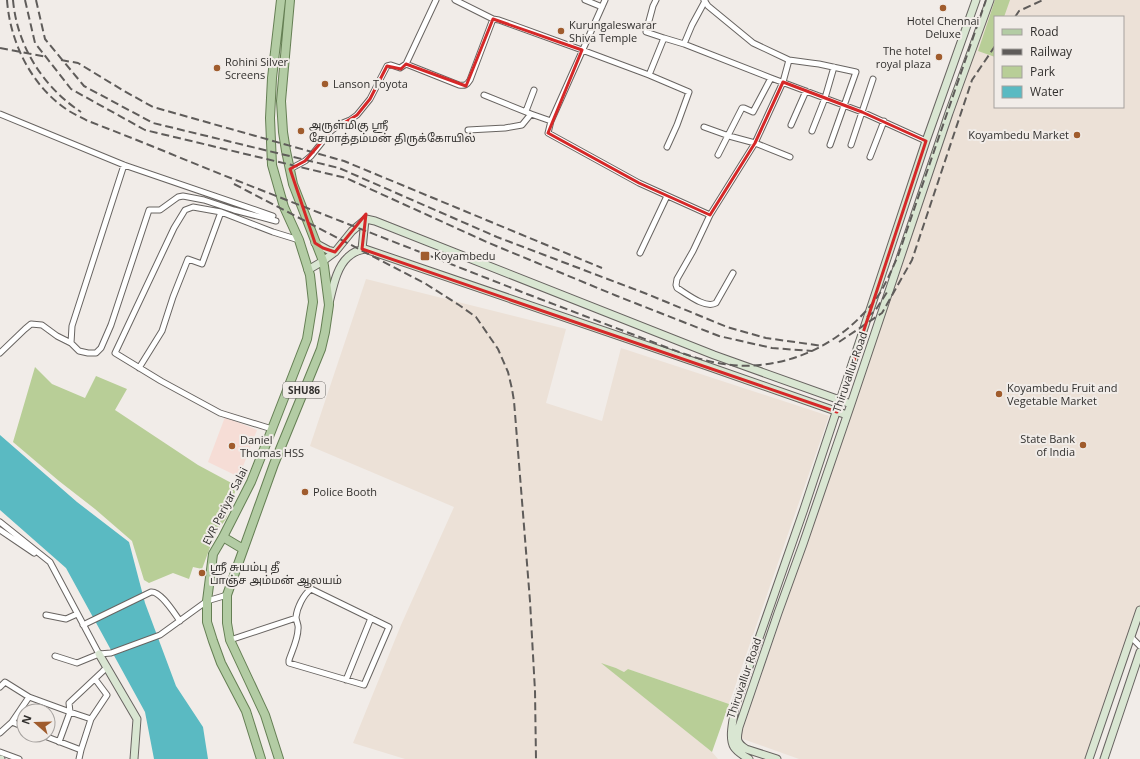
<svg xmlns="http://www.w3.org/2000/svg" width="1140" height="759" viewBox="0 0 1140 759" font-family="'Open Sans','Noto Sans Tamil',sans-serif">
<style>
.built{fill:#ece1d7;fill-rule:evenodd}
.education{fill:#f6ddd6}
.green{fill:#b8ce97}
.water{fill:#5abac2}
.lines{fill:none;stroke-linecap:round;stroke-linejoin:round}
.street-casing{stroke:#686461;stroke-width:7}
.secondary-casing{stroke:#686461;stroke-width:9}
.primary-casing{stroke:#657f54;stroke-width:10}
.street{stroke:#fff;stroke-width:5}
.secondary{stroke:#d9e6d2;stroke-width:7}
.primary{stroke:#b3cca4;stroke-width:8}
.rail{stroke:#5f5c5a;stroke-width:2;stroke-dasharray:8 4;stroke-linecap:butt}
.marked{fill:none;stroke:#d62828;stroke-width:3;stroke-linejoin:round}
.poi-dot{fill:#a05c2d;stroke:#f1ece8;stroke-width:1.5}
.labels{text-anchor:middle;stroke-width:4;stroke-linejoin:round;paint-order:stroke}
.shield{fill:#f1ece8;stroke:#6b6866;stroke-width:1}
.shield-label{font-size:10px;font-weight:bold;fill:#32302e}
.poi-label{font-size:11px;fill:#32302e;stroke:#f1ece8;text-anchor:start}
.street-label{font-size:11px;fill:#32302e;stroke:#f1ece8}
</style>
<rect width="100%" height="100%" fill="#f1ece8"/>
<path class="built" d="M992,0H1140V606L1088,759H799L740,738L903,262L932,173ZM995,17H1123V107H995Z
M366,279L566,329L546,403L602,421L621,348L829,416L729,704L628,669L624,672L616,668L603,664L712,752L718,759H405L353,743L401,625L454,507L310,446Z"/>
<path class="education" d="M225,417L257,430L239,477L208,462Z"/>
<path class="green" d="M995,0H1010L1004,17H995V57L978,51Z
M35,367L52,384L85,398L96,376L127,389L115,410L198,465L237,486L226,519L215,534L202,569L193,567L189,579L173,573L149,583L144,580L132,541L95,509L59,481L13,442Z
M601,663L616,668L624,672L628,669L729,704L712,752Z"/>
<path class="water" d="M0,435L77,502L129,542L145,603L176,686L203,727L208,759H154L145,712L66,568L0,510Z"/>
<g class="lines">
<g class="street-casing">
<path id="street" d="M455,0L493,19L499,20L582,50L649,75L664,38L646,32L653,6L656,0
M585,0L602,7
M605,0L551,121L548,133L639,183L710,215
M704,0L708,6L753,43L789,60L811,63L819,64L856,72L830,145
M664,38L684,44L771,78L862,112L926,141
M684,44L692,25L705,1
M406,64L459,85C465,86 467,85 470,80L493,19
M649,75L689,92L677,125L667,147
M484,95L531,114
M526,111L534,90
M0,114L124,165L273,216
M791,125L806,91
M704,127L729,136L755,143L790,157
M468,130L505,128L522,125L531,114L551,121
M812,131L825,98L834,67
M851,145L873,79
M718,155L742,108H744L753,112L771,78
M870,157L884,121
M290,169L305,161L311,156L331,131L340,124L350,120L357,115L370,99L387,66L391,65L400,68L406,64L436,0
M640,253L667,196
M733,273L716,303C705,309 687,294 677,288L676,285L677,279L693,251L710,215L755,143L783,82L789,60
M71,343L72,326L124,165
M0,353L25,329L31,324L42,325L57,336L71,343L79,351L88,353H96L101,348L111,325L149,210H160L178,197L183,196L204,200L234,210L276,221
M139,368L162,331L173,297L188,259L202,264L221,212
M272,429L220,413L161,381L115,353L174,228L185,210L193,207L221,212L273,232L299,240
M0,522L50,562L99,654
M0,530L34,553
M311,589L389,627L364,685L289,663V660C292,651 298,639 298,629C299,625 296,621 296,617C297,608 303,595 311,589Z
M46,615L66,619L77,614
M83,625L151,592C161,591 174,613 180,621
M1131,637L1140,646
M230,640L296,618
M55,656L77,663L99,654L111,653L160,635L207,601L227,595
M346,680L371,618
M0,687L5,682L29,697
M91,719L107,695L95,679
M12,722L29,697L70,712L59,742
M0,733L12,722L24,727
M42,735L81,750L79,759
M81,750L91,719L70,712L69,703L102,672L107,667
M0,752L19,759"/>
</g>
<g class="secondary-casing">
<path id="secondary" d="M315,243L328,250L335,252
M362,249L365,220
M308,270L323,261L335,252L352,231L365,220L366,219L375,221L714,355L851,404
M329,303C333,288 336,268 348,257C353,252 359,250 365,249L704,365L847,415
M99,654L137,719L134,759
M0,759H1
M749,759C744,756 737,752 734,747C728,738 734,717 735,707L804,509L926,141L976,0
M777,759L746,749C735,742 737,738 739,727L778,613L803,544L851,404L949,113L990,0
M1089,759L1140,610
M1104,759L1140,652"/>
</g>
<g class="primary-casing">
<path id="primary" d="M223,537L243,549
M261,759L246,711L221,663L213,641L207,622V601L213,554L223,537L251,482L272,429L307,339L313,302L310,275L299,240L284,207L272,165L270,118L272,78L281,0
M279,759L265,715L230,640L227,623V595L274,464L321,349L325,332L329,305L324,266L323,261L293,184L286,151L283,132L281,101L290,0"/>
</g>
<use href="#street" class="street"/>
<use href="#secondary" class="secondary"/>
<use href="#primary" class="primary"/>
<path class="rail" d="M7,0C10,42 31,85 66,109C73,114 81,117 88,121C133,138 178,157 223,175C324,215 426,254 527,294C564,308 600,322 637,336C677,351 717,370 760,365C809,360 852,334 880,293C887,281 892,269 898,256L986,0
M13,0C17,46 43,87 81,112
M25,0L35,43L71,89L145,130L346,178L489,243L617,296L719,336L772,348L812,351
M36,0L45,39L84,86L153,123L339,168L497,237L647,294L727,327L766,338L823,346
M1015,17L1019,11L1043,0
M0,48L47,57
M61,60L78,63L124,91L153,107L344,161L602,268
M234,184L426,284L459,305L476,317L498,349L508,372L512,389L514,401L530,601L535,691L536,759
M867,317L875,311L889,289
M839,342L882,313L912,260L972,80L995,46"/>
</g>
<path class="marked" d="M493,19L582,50L548,133L639,183L710,215L755,143L783,82L862,112L926,141L837,412L362,249L366,214L335,252L323,248L315,243L290,169L305,161L331,131L357,115L370,99L387,66L401,69L406,64L466,86Z"/>
<g class="poi-dot">
<circle cx="943" cy="8" r="4"/>
<circle cx="561" cy="31" r="4"/>
<circle cx="939" cy="57" r="4"/>
<circle cx="217" cy="68" r="4"/>
<circle cx="325" cy="84" r="4"/>
<circle cx="301" cy="131" r="4"/>
<circle cx="1077" cy="135" r="4"/>
<rect x="420" y="251" width="10" height="10" rx="2"/>
<circle cx="999" cy="394" r="4"/>
<circle cx="1083" cy="445" r="4"/>
<circle cx="232" cy="446" r="4"/>
<circle cx="305" cy="492" r="4"/>
<circle cx="202" cy="573" r="4"/>
</g>
<g class="labels">
<rect class="shield" x="283" y="382" width="42" height="16" rx="3"/>
<g class="shield-label">
<text x="304" y="394">SHU86</text>
</g>
<g class="poi-label">
<text x="943" y="25" text-anchor="middle">Hotel Chennai<tspan x="943" dy="13">Deluxe</tspan></text>
<text x="569" y="29">Kurungaleswarar<tspan x="569" dy="13">Shiva Temple</tspan></text>
<text x="931" y="55" text-anchor="end">The hotel<tspan x="931" dy="13">royal plaza</tspan></text>
<text x="225" y="66">Rohini Silver<tspan x="225" dy="13">Screens</tspan></text>
<text x="333" y="88">Lanson Toyota</text>
<text x="309" y="129">அருள்மிகு ஸ்ரீ<tspan x="309" dy="13">சேமாத்தம்மன் திருக்கோயில்</tspan></text>
<text x="1069" y="139" text-anchor="end">Koyambedu Market</text>
<text x="434" y="260">Koyambedu</text>
<text x="1007" y="392">Koyambedu Fruit and<tspan x="1007" dy="13">Vegetable Market</tspan></text>
<text x="1075" y="443" text-anchor="end">State Bank<tspan x="1075" dy="13">of India</tspan></text>
<text x="240" y="444">Daniel<tspan x="240" dy="13">Thomas HSS</tspan></text>
<text x="313" y="496">Police Booth</text>
<text x="210" y="571">ஶ்ரீ சுயம்பு தீ<tspan x="210" dy="13">பாஞ்ச அம்மன் ஆலயம்</tspan></text>
</g>
<g class="street-label">
<text transform="translate(850 372) rotate(-71)" y="4">Thiruvallur Road</text>
<text transform="translate(225 506) rotate(-63)" y="4">EVR Periyar Salai</text>
<text transform="translate(744 678) rotate(-71)" y="4">Thiruvallur Road</text>
</g>
</g>
<rect x="994" y="16" width="130" height="92" fill="#f1ece8" stroke="#a5a19e"/>
<rect x="1002" y="29" width="20" height="6" fill="#b3cca4" stroke="#a5a19e"/>
<text x="1030" y="36" font-size="12" fill="#32302e">Road</text>
<rect x="1002" y="49" width="20" height="6" fill="#5f5c5a" stroke="#a5a19e"/>
<text x="1030" y="56" font-size="12" fill="#32302e">Railway</text>
<rect x="1002" y="66" width="20" height="12" fill="#b8ce97" stroke="#a5a19e"/>
<text x="1030" y="76" font-size="12" fill="#32302e">Park</text>
<rect x="1002" y="86" width="20" height="12" fill="#5abac2" stroke="#a5a19e"/>
<text x="1030" y="96" font-size="12" fill="#32302e">Water</text>
<g transform="translate(36 723) rotate(290)"><circle r="19" fill="#f1ece8" stroke="#a5a19e"/>
<path d="M0-3L7 15L0 10L-7 15Z" fill="#a05c2d"/>
<text y="-6" font-size="11" font-weight="bold" text-anchor="middle" fill="#32302e">N</text>
</g>
</svg>
